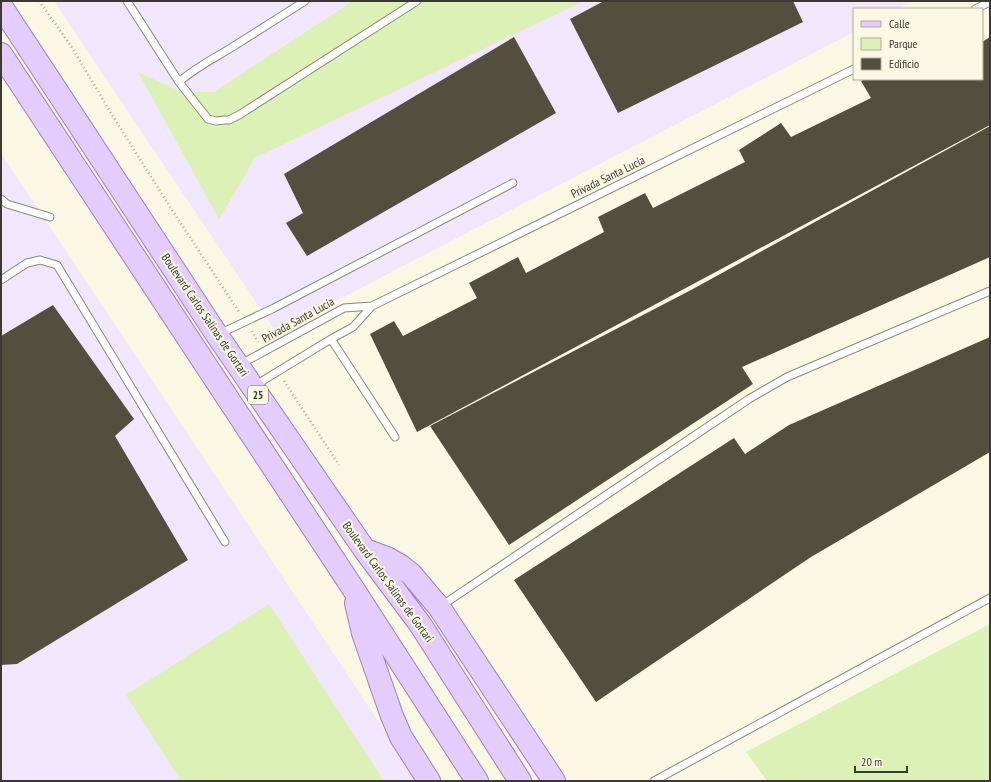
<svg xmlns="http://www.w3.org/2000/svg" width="991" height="782" viewBox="0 0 991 782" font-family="'PT Sans Narrow',sans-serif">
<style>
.industrial{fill:#f1e7fc}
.green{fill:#dcf1b5}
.building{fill:#524f3e}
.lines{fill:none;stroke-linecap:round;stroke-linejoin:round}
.lane-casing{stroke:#8c8876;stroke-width:9}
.primary-casing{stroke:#9d82b5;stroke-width:24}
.path{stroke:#aba89a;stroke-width:2.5;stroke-dasharray:1 3;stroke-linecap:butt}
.lane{stroke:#fff;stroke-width:7}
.primary{stroke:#e4ccfd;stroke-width:22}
.labels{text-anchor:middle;stroke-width:4;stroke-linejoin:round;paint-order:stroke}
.shield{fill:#faf7e3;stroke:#747267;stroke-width:1}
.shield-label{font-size:11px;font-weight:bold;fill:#3b3932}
.street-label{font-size:12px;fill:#3b3932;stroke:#faf7e3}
</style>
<rect width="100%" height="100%" fill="#faf7e3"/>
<path class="industrial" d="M54,1H913L898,9H854V32L276,332Z
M1,153L418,781H1Z"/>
<path class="green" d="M353,1H584L255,158L219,219L138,72L182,92H214Z
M269,604L384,781H181L126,695Z
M990,624V781H767L746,752Z"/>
<path class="building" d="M604,1H793L803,22L618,113L570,19Z
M514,37L556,113L307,256L286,223L303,213L284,174Z
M990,37V125L417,432L370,334L394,321L403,336L477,298L469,283L518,257L526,273L604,232L598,217L645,193L653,208L745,162L739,150L781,123L791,137L871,98L861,81L865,79H982V42Z
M990,126V257L742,367L753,384L509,545L430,426L691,290Z
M53,305L134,419L115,436L188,560L17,664L1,665V336Z
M990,337V452L811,557L596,702L514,580L734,438L745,454L789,425Z"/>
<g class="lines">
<g class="lane-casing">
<path id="lane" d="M127,1L179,82C196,67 215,58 234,46C258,31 281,16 305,1
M975,9L990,2
M179,82L208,119L216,121L225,120H229L239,115L417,1
M1,199L7,204L50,217
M1,280L27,263L40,260L57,265L225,542
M219,334L274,308L513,183
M331,339L395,437
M241,364L344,308L372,306
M254,386L331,339L353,327L372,306L854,69
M441,606L749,399L787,377L990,291
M654,781L990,598"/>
</g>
<g class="primary-casing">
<path id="primary" d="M1,6L217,335L364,549L420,624L520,781
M1,54L354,590L477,781
M365,550L387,558L401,566L411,574L439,607L554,781
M356,603L363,633L392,716L401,737L429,781"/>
</g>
<path class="path" d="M39,1L71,46L114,118L170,207L239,312
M252,331L258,342
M284,381L339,465"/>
<use href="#lane" class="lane"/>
<use href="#primary" class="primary"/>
</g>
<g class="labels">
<rect class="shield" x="248" y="386" width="20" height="18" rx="3"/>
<g class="shield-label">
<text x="258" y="399">25</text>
</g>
<g class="street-label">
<text transform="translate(608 177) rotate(-26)" y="4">Privada Santa Lucía</text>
<text transform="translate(205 315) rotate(56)" y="4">Boulevard Carlos Salinas de Gortari</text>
<text transform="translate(298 320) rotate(-29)" y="4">Privada Santa Lucía</text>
<text transform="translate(388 582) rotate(54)" y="4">Boulevard Carlos Salinas de Gortari</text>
</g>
</g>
<rect width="991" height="782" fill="none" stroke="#3b3932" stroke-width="4"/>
<rect x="853" y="8" width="130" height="72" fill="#faf7e3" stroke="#aeab9c"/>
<rect x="861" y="21" width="20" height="6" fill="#e4ccfd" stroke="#aeab9c"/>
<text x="889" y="28" font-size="12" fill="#3b3932">Calle</text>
<rect x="861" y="38" width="20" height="12" fill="#dcf1b5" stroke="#aeab9c"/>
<text x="889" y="48" font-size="12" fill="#3b3932">Parque</text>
<rect x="861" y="58" width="20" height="12" fill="#524f3e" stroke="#aeab9c"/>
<text x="889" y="68" font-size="12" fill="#3b3932">Edificio</text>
<path d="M855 766v6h52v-6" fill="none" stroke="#3b3932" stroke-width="2"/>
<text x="861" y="766" font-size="12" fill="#3b3932" stroke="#faf7e3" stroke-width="3" paint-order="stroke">20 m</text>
</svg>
